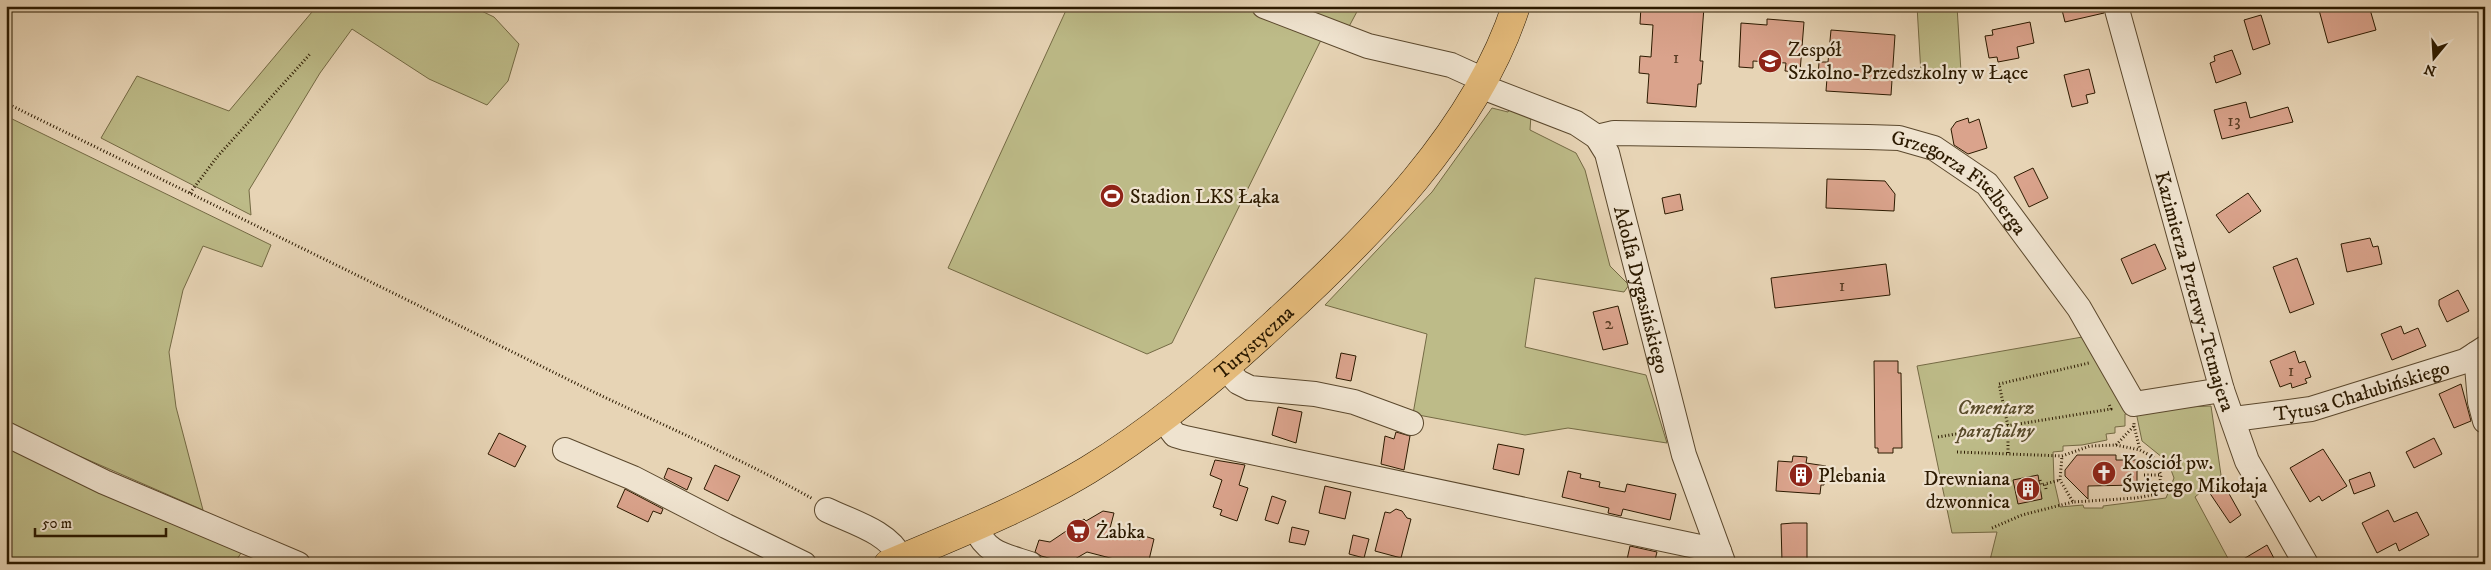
<svg xmlns="http://www.w3.org/2000/svg" width="2491" height="570" viewBox="0 0 2491 570" font-family="'IM FELL DW Pica',serif">
<style>
.green{fill:#bdbb88;stroke:#746a44;fill-rule:evenodd}
.building{fill:#daa38c;stroke:#2c1a00}
.lines{fill:none;stroke-linecap:round;stroke-linejoin:round}
.minor-casing{stroke:#5b482d;stroke-width:26}
.major-casing{stroke:#2c1a00;stroke-width:29}
.path{stroke:#2c1a00;stroke-width:3;stroke-dasharray:1 2.5;stroke-linecap:butt}
.minor{stroke:#efe3cf;stroke-width:24}
.major{stroke:#e4ba7a;stroke-width:28}
.labels{text-anchor:middle;stroke-width:4.5;stroke-linejoin:round;paint-order:stroke}
.number-label{font-size:18px;fill:#583c23}
.poi-label{font-size:20px;fill:#2c1a00;stroke:#efe3cf;text-anchor:start}
.street-label{font-size:20px;fill:#2c1a00;stroke:#efe3cf}
.park-label{font-size:20px;font-style:italic;fill:#584a29;stroke:#efe3cf}
</style>
<rect width="100%" height="100%" fill="#e7d4b5"/>
<filter id="stains"><feTurbulence type="fractalNoise" baseFrequency=".004" numOctaves="4"/><feColorMatrix values="0 0 0 0 .2 0 0 0 0 .09 0 0 0 0 .02 0 0 0 .5 -.17"/></filter>
<radialGradient id="worn" r=".72"><stop offset=".6" stop-color="#630" stop-opacity="0"/><stop offset="1" stop-color="#630" stop-opacity=".3"/></radialGradient>
<path class="green" d="M317,6H471L494,17L519,44L508,81L487,105L429,79L352,29L320,73L249,190L251,215L101,138L137,76L229,111Z
M1068,6H1245L1321,40L1172,343L1147,354L948,268Z
M1291,6H1360L1345,34Z
M1917,6H1957L1961,72L1921,74Z
M1492,108L1508,112L1510,108L1531,115L1530,130L1576,153L1585,170L1610,266L1629,285L1624,292L1535,278L1525,347L1646,375L1667,443L1568,428L1525,435L1413,414L1427,334L1325,305L1432,192Z
M6,116L271,245L262,267L203,246L183,290L169,352L176,407L203,510L6,424Z
M2088,336L2132,409L2211,406L2221,475L2195,497L2231,564H1989L1997,532L1952,533L1917,366ZM2136,412L2142,441L2168,462L2174,478L2166,498L2103,506V508H2084L2083,505L2060,507L2054,481L2053,452L2063,451V446L2082,445L2107,440L2106,434L2115,433V427L2125,426V414Z
M6,448L241,553L234,564H6Z"/>
<path class="building" d="M1641,6L1704,7L1700,61H1703L1701,84H1698L1696,107L1647,103L1649,74L1639,73L1640,56L1651,57L1653,25L1640,24Z
M2061,6H2103L2104,13L2065,22Z
M2331,6H2369L2376,30L2328,43L2319,10Z
M2261,15L2270,44L2253,50L2244,20Z
M1767,19L1804,22L1800,72L1785,71L1786,63L1753,61V68L1739,67L1741,23L1767,25Z
M2030,22L2034,43L2017,47L2019,58L1998,62L1997,57L1989,58L1985,36L1993,35L1992,30Z
M1831,30L1895,35L1891,95L1826,91L1827,78L1818,77L1819,62H1828Z
M2232,50L2241,74L2216,83L2210,63L2215,61L2214,56Z
M2089,69L2095,93L2086,95L2088,103L2072,107L2064,75Z
M2246,102L2250,118L2288,107L2293,122L2222,139L2214,110Z
M1968,118L1969,123L1979,119L1987,148L1968,154L1954,145L1951,129L1956,122Z
M2033,168L2048,198L2029,207L2014,177Z
M1827,179L1885,181L1895,194L1894,211L1826,208Z
M2248,193L2261,211L2229,233L2216,215Z
M1680,194L1683,210L1665,214L1662,198Z
M2370,238L2373,247L2378,246L2382,264L2347,272L2341,244Z
M2155,244L2166,269L2132,284L2121,259Z
M2297,258L2314,304L2290,313L2273,267Z
M1886,264L1890,295L1775,308L1771,278Z
M2458,290L2469,311L2447,322L2439,305V300Z
M1618,306L1628,344L1603,350L1593,312Z
M2401,326L2404,334L2418,328L2426,346L2392,360L2381,334Z
M2295,351L2299,363L2305,361L2311,377L2305,379L2307,383L2292,388L2291,383L2280,387L2270,361Z
M1341,353L1356,356L1351,381L1336,378Z
M1874,361H1898V373H1901L1902,448H1893V453H1878V448H1875Z
M2461,384L2471,421L2454,428L2439,394Z
M1278,407L1302,412L1296,443L1272,435Z
M1396,432L1410,436L1404,470L1381,464L1385,436L1394,439Z
M499,433L526,446L515,467L488,454Z
M2434,438L2442,454L2414,468L2406,452Z
M1498,444L1524,449L1519,475L1493,469Z
M2323,449L2347,486L2322,501L2319,496L2310,502L2290,468Z
M2077,455H2116V460H2137V485L2088,486V499L2065,476V470Z
M1793,456L1807,457L1806,463L1826,466L1824,485H1821L1820,494L1776,491L1778,461L1792,462Z
M1215,460L1245,465L1239,485L1248,488L1237,521L1220,515L1222,510L1213,507L1222,480L1210,475Z
M715,465L740,476L728,501L704,489Z
M668,468L692,478L687,490L664,478Z
M1568,471L1581,474L1580,478L1600,482L1599,487L1625,492L1627,484L1676,494L1670,520L1623,509L1621,516L1608,513L1609,508L1562,497Z
M2370,472L2375,486L2354,494L2349,480Z
M2038,475L2042,499L2018,504L2013,480Z
M2223,483L2241,515L2230,523L2209,492Z
M1325,486L1351,492L1345,519L1319,513Z
M625,489L663,509L661,514L653,511L648,522L617,507Z
M1272,496L1286,501L1278,524L1265,520Z
M1396,509L1402,511L1407,518L1411,519L1401,558L1375,551L1385,512L1390,513Z
M2388,510L2394,522L2417,512L2429,535L2399,551L2396,543L2377,553L2362,523Z
M1103,511L1114,513L1109,532L1140,540L1141,535L1154,539L1148,564H1117L1118,560L1087,552L1068,563L1041,556L1035,552L1039,540L1050,542L1084,519L1086,521Z
M1793,523H1807V561L1782,562L1781,524Z
M1292,527L1309,531L1305,545L1289,542Z
M1353,535L1369,539L1364,558L1349,554Z
M2267,545L2277,564H2235Z
M1630,546L1657,552L1654,564H1626Z"/>
<g class="lines">
<g class="minor-casing">
<g id="minor">
<path d="M1264,6L1368,46L1451,65L1484,80"/>
<path id="s1" d="M2116,6L2222,390L2247,461L2306,564"/>
<path id="s2" d="M1480,86L1576,123L1597,137L1607,153L1684,455L1723,562"/>
<path id="s3" d="M1597,137L1614,133L1868,137L1899,138L1934,148L1987,184L2079,308L2134,404L2222,390"/>
<path d="M2476,354L2480,402L2485,421"/>
<path d="M1225,368L1238,382L1250,388L1315,394L1354,402L1411,423"/>
<path d="M1162,418L1175,435L1185,438L1719,551"/>
<path id="s4" d="M2234,419L2311,409L2465,361L2485,348"/>
<path d="M6,434L104,482L298,564"/>
<path d="M565,450L633,478L726,526L804,564"/>
<path d="M827,510C852,522 889,532 901,558"/>
<path d="M974,526C987,554 1003,555 1030,564"/>
</g>
</g>
<g class="major-casing">
<g id="major">
<path id="s5" d="M888,564C956,535 1025,508 1088,470C1155,429 1217,377 1275,323C1369,237 1476,130 1516,6"/>
</g>
</g>
<path class="path" d="M6,103C191,194 376,284 561,376C645,418 731,453 813,499
M190,193L217,157L311,53
M2134,426L2140,450
M1938,437L2111,409L2109,404
M2116,445L2134,426V423
M1957,452L2062,456L2090,446L2116,445L2140,450L2153,457L2161,475L2158,494L2136,498L2073,502L2060,480L2062,456
M2008,453V426L1999,384L2089,363
M2144,475H2161
M2040,480L2041,485L2045,484
M2046,489L2045,484L2060,480
M1992,528L2022,515L2073,502"/>
<use href="#minor" class="minor"/>
<use href="#major" class="major"/>
</g>
<defs>
<g id="school-disc" transform="scale(1.25)"><circle r="9.5" fill="#8f2418" stroke="#efe3cf"/><path d="M0-5L7-2L0 1L-7-2ZM-4 1L0 2.5L4 1V4Q0 6-4 4Z" fill="#fff"/></g>
<g id="stadium-disc" transform="scale(1.25)"><circle r="9.5" fill="#8f2418" stroke="#efe3cf"/><path d="M0-5a6.5 5 0 1 0 0 10a6.5 5 0 1 0 0-10ZM-3.5-1.8h7v3.6h-7Z" fill="#fff"/></g>
<g id="church-disc" transform="scale(1.25)"><circle r="9.5" fill="#8f2418" stroke="#efe3cf"/><path d="M-1.2-6h2.4v3.5h3.3v2.4h-3.3V6h-2.4V-.1h-3.3v-2.4h3.3Z" fill="#fff"/></g>
<g id="building-disc" transform="scale(1.25)"><circle r="9.5" fill="#8f2418" stroke="#efe3cf"/><path d="M-4-6H4V6H1V3H-1V6H-4ZM-2.5-4.3h1.7v1.8h-1.7ZM.8-4.3h1.7v1.8H.8ZM-2.5-1h1.7V.8h-1.7ZM.8-1h1.7V.8H.8Z" fill="#fff"/></g>
<g id="supermarket-disc" transform="scale(1.25)"><circle r="9.5" fill="#8f2418" stroke="#efe3cf"/><path d="M-6-5.5h2.5l.6 2H6L4.5 2H-2.5L-4.4-4H-6ZM-1.5 3.2a1.3 1.3 0 1 0 .1 0ZM3 3.2a1.3 1.3 0 1 0 .1 0Z" fill="#fff"/></g>
</defs>
<g fill-rule="evenodd">
<use href="#school-disc" x="1770" y="61"/>
<use href="#stadium-disc" x="1112" y="196"/>
<use href="#church-disc" x="2104" y="473"/>
<use href="#building-disc" x="1801" y="475"/>
<use href="#building-disc" x="2028" y="489"/>
<use href="#supermarket-disc" x="1078" y="531"/>
</g>
<g class="labels">
<g class="number-label">
<text x="1676" y="63">1</text>
<text x="2234" y="126">13</text>
<text x="1842" y="291">1</text>
<text x="1609" y="329">2</text>
<text x="2291" y="376">1</text>
</g>
<g class="poi-label">
<text x="1788" y="56">Zespół<tspan x="1788" dy="23">Szkolno-Przedszkolny w Łące</tspan></text>
<text x="1130" y="203">Stadion LKS Łąka</text>
<text x="2122" y="469">Kościół pw.<tspan x="2122" dy="23">Świętego Mikołaja</tspan></text>
<text x="1818" y="482">Plebania</text>
<text x="2010" y="485" text-anchor="end">Drewniana<tspan x="2010" dy="23">dzwonnica</tspan></text>
<text x="1096" y="538">Żabka</text>
</g>
<g class="street-label">
<text dy="7" stroke="none"><textPath href="#s3" startOffset="379">Grzegorza Fitelberga</textPath></text>
<text dy="7" stroke="none"><textPath href="#s2" startOffset="288">Adolfa Dygasińskiego</textPath></text>
<text dy="7" stroke="none"><textPath href="#s1" startOffset="296">Kazimierza Przerwy-Tetmajera</textPath></text>
<text dy="7" stroke="none"><textPath href="#s5" startOffset="431">Turystyczna</textPath></text>
<text dy="7" stroke="none"><textPath href="#s4" startOffset="131">Tytusa Chałubińskiego</textPath></text>
</g>
<g class="park-label">
<text x="1996" y="414">Cmentarz<tspan x="1996" dy="23">parafialny</tspan></text>
</g>
</g>
<rect width="2491" height="570" fill="none" stroke="#e7d4b5" stroke-width="25"/>
<rect x="8" y="8" width="2476" height="555" fill="none" stroke="#2c1a00" stroke-width="2.5"/>
<rect x="12" y="12" width="2466" height="545" fill="none" stroke="#2c1a00"/>
<g transform="translate(2434 58) rotate(198)" stroke="#efe3cf" stroke-width="4" paint-order="stroke">
<path d="M0-4L9 19L0 12L-9 19Z" fill="#2c1a00"/>
<text y="-8" font-size="14" font-weight="bold" text-anchor="middle" fill="#2c1a00">N</text>
</g>
<path d="M35 528v8h131v-8" fill="none" stroke="#2c1a00" stroke-width="2.5"/>
<text x="42" y="528" font-size="15" fill="#2c1a00" stroke="#efe3cf" stroke-width="4" paint-order="stroke">50 m</text>
<rect width="100%" height="100%" filter="url(#stains)"/>
<rect width="100%" height="100%" fill="url(#worn)"/>
</svg>
